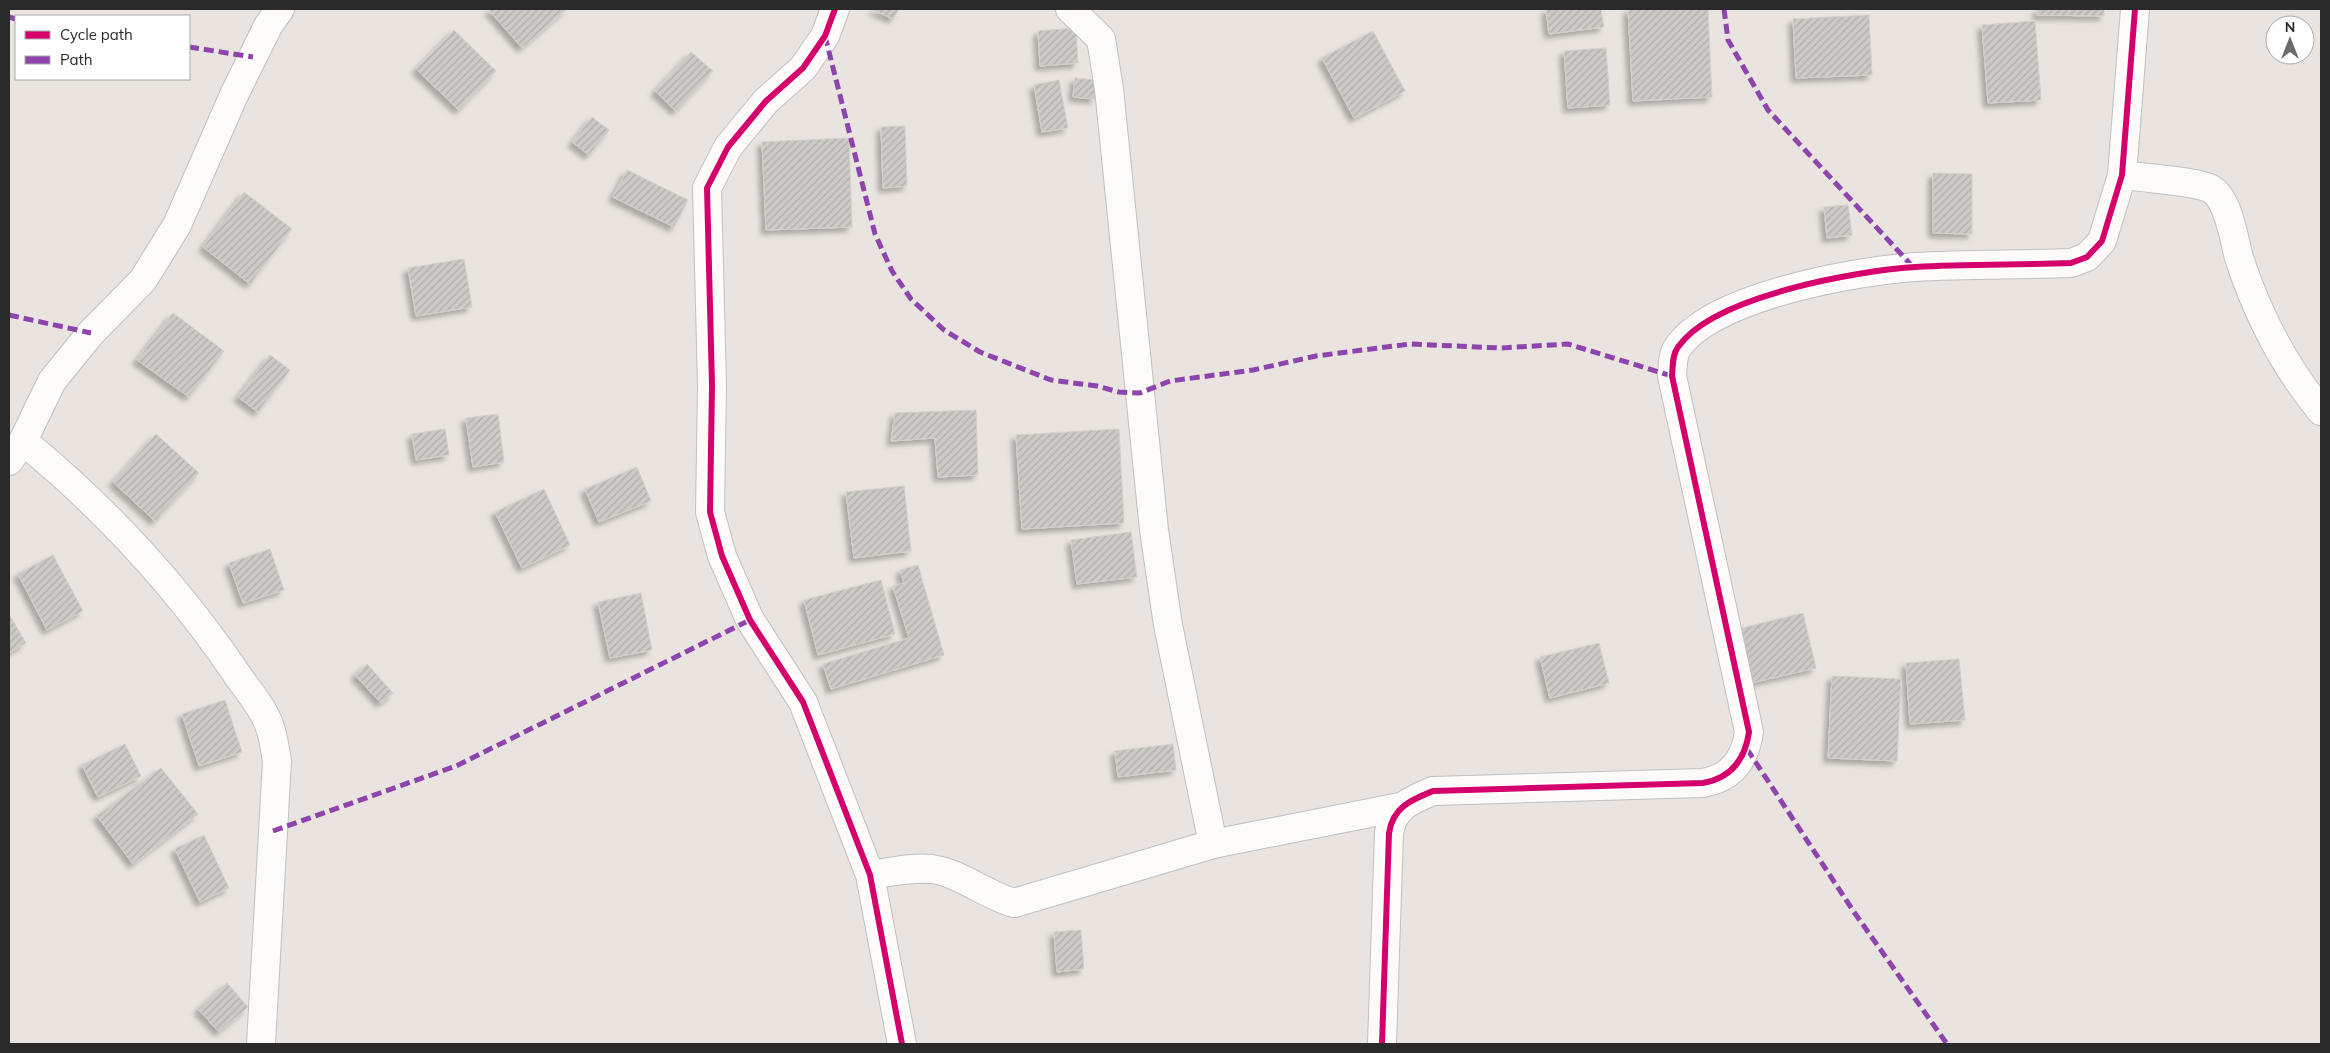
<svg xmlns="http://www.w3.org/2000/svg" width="2330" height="1053" viewBox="0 0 2330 1053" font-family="Mulish,sans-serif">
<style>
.building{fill:url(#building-hatch);stroke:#d4cfcb;filter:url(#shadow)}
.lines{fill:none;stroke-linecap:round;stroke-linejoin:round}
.minor-casing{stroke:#c2c0c1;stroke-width:30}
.minor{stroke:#fcfbfa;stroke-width:28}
.quiet{stroke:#8e44ad;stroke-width:5;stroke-dasharray:10 5;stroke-linecap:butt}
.cycleway-casing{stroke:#fff;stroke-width:9}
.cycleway{stroke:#d6006c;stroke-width:6}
</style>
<defs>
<pattern id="building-hatch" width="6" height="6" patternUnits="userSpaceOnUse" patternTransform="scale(1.25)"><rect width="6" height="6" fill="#cdcac6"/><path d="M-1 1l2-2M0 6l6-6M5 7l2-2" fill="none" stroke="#b0aeaa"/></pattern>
<filter id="shadow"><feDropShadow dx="-4.5" dy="4.5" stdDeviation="2.5" flood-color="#0004"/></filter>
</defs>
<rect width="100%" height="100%" fill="#e9e4df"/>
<path class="building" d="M488,9H567L522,48Z
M872,9H899L893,19Z
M1546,9H1601L1604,27L1549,34Z
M1628,9H1708L1712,97L1633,101Z
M2037,9H2104V16L2037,15Z
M1869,15L1872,75L1796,78L1793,19Z
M2035,21L2041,100L1988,103L1982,25Z
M1076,28L1078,63L1040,66L1038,31Z
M454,30L496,71L459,110L416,69Z
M1373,31L1405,91L1354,118L1322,58Z
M1606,48L1610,105L1568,108L1564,51Z
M691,52L713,71L676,111L655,91Z
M1075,78L1097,80L1095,99L1073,97Z
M1059,80L1068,128L1042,132L1034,85Z
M592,117L609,130L589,155L572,142Z
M905,126L907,186L883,188L881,127Z
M849,138L852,227L766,230L762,142Z
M627,170L688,200L674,227L613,197Z
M1933,173L1972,174V234L1933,233Z
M244,192L292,229L250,284L203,247Z
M1848,205L1852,235L1827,238L1824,207Z
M464,259L472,307L416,316L408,268Z
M173,313L224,351L189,397L137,360Z
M270,355L290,370L258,412L238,397Z
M976,410L978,475L938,477L935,438L891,441L895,413Z
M498,414L504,462L473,467L466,418Z
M445,429L449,455L416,460L412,434Z
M1119,429L1124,523L1022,529L1016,435Z
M156,434L199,473L155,521L113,482Z
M637,467L651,501L599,522L585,489Z
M904,486L911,551L854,558L846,492Z
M544,489L570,545L522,568L495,512Z
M1131,532L1137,577L1077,584L1071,540Z
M270,549L284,590L243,603L229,563Z
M53,555L83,611L47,630L18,574Z
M918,565L944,655L831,689L823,664L909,638L893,586L904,583L900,570Z
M881,580L895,634L818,655L804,600Z
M641,593L652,650L610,658L598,602Z
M1803,613L1816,668L1751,683L1738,629Z
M9,614L26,643L9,653Z
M1599,643L1609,683L1550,698L1540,657Z
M1959,659L1965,720L1910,724L1906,663Z
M367,664L393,693L381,703L355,675Z
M1832,676L1901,679L1897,761L1828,758Z
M225,700L242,752L199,766L182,714Z
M125,744L141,776L98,797L82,765Z
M1173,744L1176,770L1118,777L1115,751Z
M161,768L198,814L133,864L97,816Z
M204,835L229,888L200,902L175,849Z
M1081,930L1084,969L1057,972L1054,932Z
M227,983L248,1007L219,1032L198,1009Z"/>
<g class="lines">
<g class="minor-casing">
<path id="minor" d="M835,9L825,36L803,68L766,101L728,147L707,188L712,385L710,512L722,556L750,620L803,702L870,875L902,1044
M1070,9L1101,39L1109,89L1154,530L1168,625L1213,844
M2122,175C2140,177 2199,182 2211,189C2229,199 2234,240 2239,258C2257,313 2284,366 2321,411
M23,441C106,509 178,587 238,676C249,692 266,711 271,731C274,740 275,751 277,761L261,1044
M9,461L23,441L52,381L91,333L143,280L177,225L234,95L268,26L280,9
M870,875C890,872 911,867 932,869C960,873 986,895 1014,903L1213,844L1400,807
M1382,1044L1389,833C1393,807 1411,800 1433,791L1703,783C1731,778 1745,760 1749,732L1672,376C1673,366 1672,355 1678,347C1713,296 1856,271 1915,267C1967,264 2019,265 2071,263L2087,257L2102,241L2122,175L2135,9"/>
</g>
<use href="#minor" class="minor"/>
<path class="quiet" d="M1724,9L1728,40L1768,110L1914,268
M9,17L16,19
M825,36L875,234L892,271L911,299L944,330L980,352L1051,380L1097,386L1119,392L1140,393L1170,381L1253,370L1316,356L1410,344L1500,348L1568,344L1672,376
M189,47L253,57
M9,315L91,333
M1747,749L1854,912L1947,1044
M273,831L456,766L750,620"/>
<g class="cycleway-casing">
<path id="cycleway" d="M835,9L825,36L803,68L766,101L728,147L707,188L712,385L710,512L722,556L750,620L803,702L870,875L902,1044
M1382,1044L1389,833C1393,807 1411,800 1433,791L1703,783C1731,778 1745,760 1749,732L1672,376C1673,366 1672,355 1678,347C1713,296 1856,271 1915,267C1967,264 2019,265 2071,263L2087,257L2102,241L2122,175L2135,9"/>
</g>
<use href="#cycleway" class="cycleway"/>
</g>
<rect width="2330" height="1053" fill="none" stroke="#2a2a2a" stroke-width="20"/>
<rect x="15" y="15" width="175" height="65" fill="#ffffff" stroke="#aaaaaa"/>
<rect x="25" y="31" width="25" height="8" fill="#d6006c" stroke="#aaaaaa"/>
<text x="60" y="40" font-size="15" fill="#2a2a2a">Cycle path</text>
<rect x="25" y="56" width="25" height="8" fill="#8e44ad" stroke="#aaaaaa"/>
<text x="60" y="65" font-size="15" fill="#2a2a2a">Path</text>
<g transform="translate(2290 40)"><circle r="24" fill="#ffffff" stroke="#aaaaaa"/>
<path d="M0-4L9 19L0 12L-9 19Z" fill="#6d6b69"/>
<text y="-8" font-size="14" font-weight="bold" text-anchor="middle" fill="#2a2a2a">N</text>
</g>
</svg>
